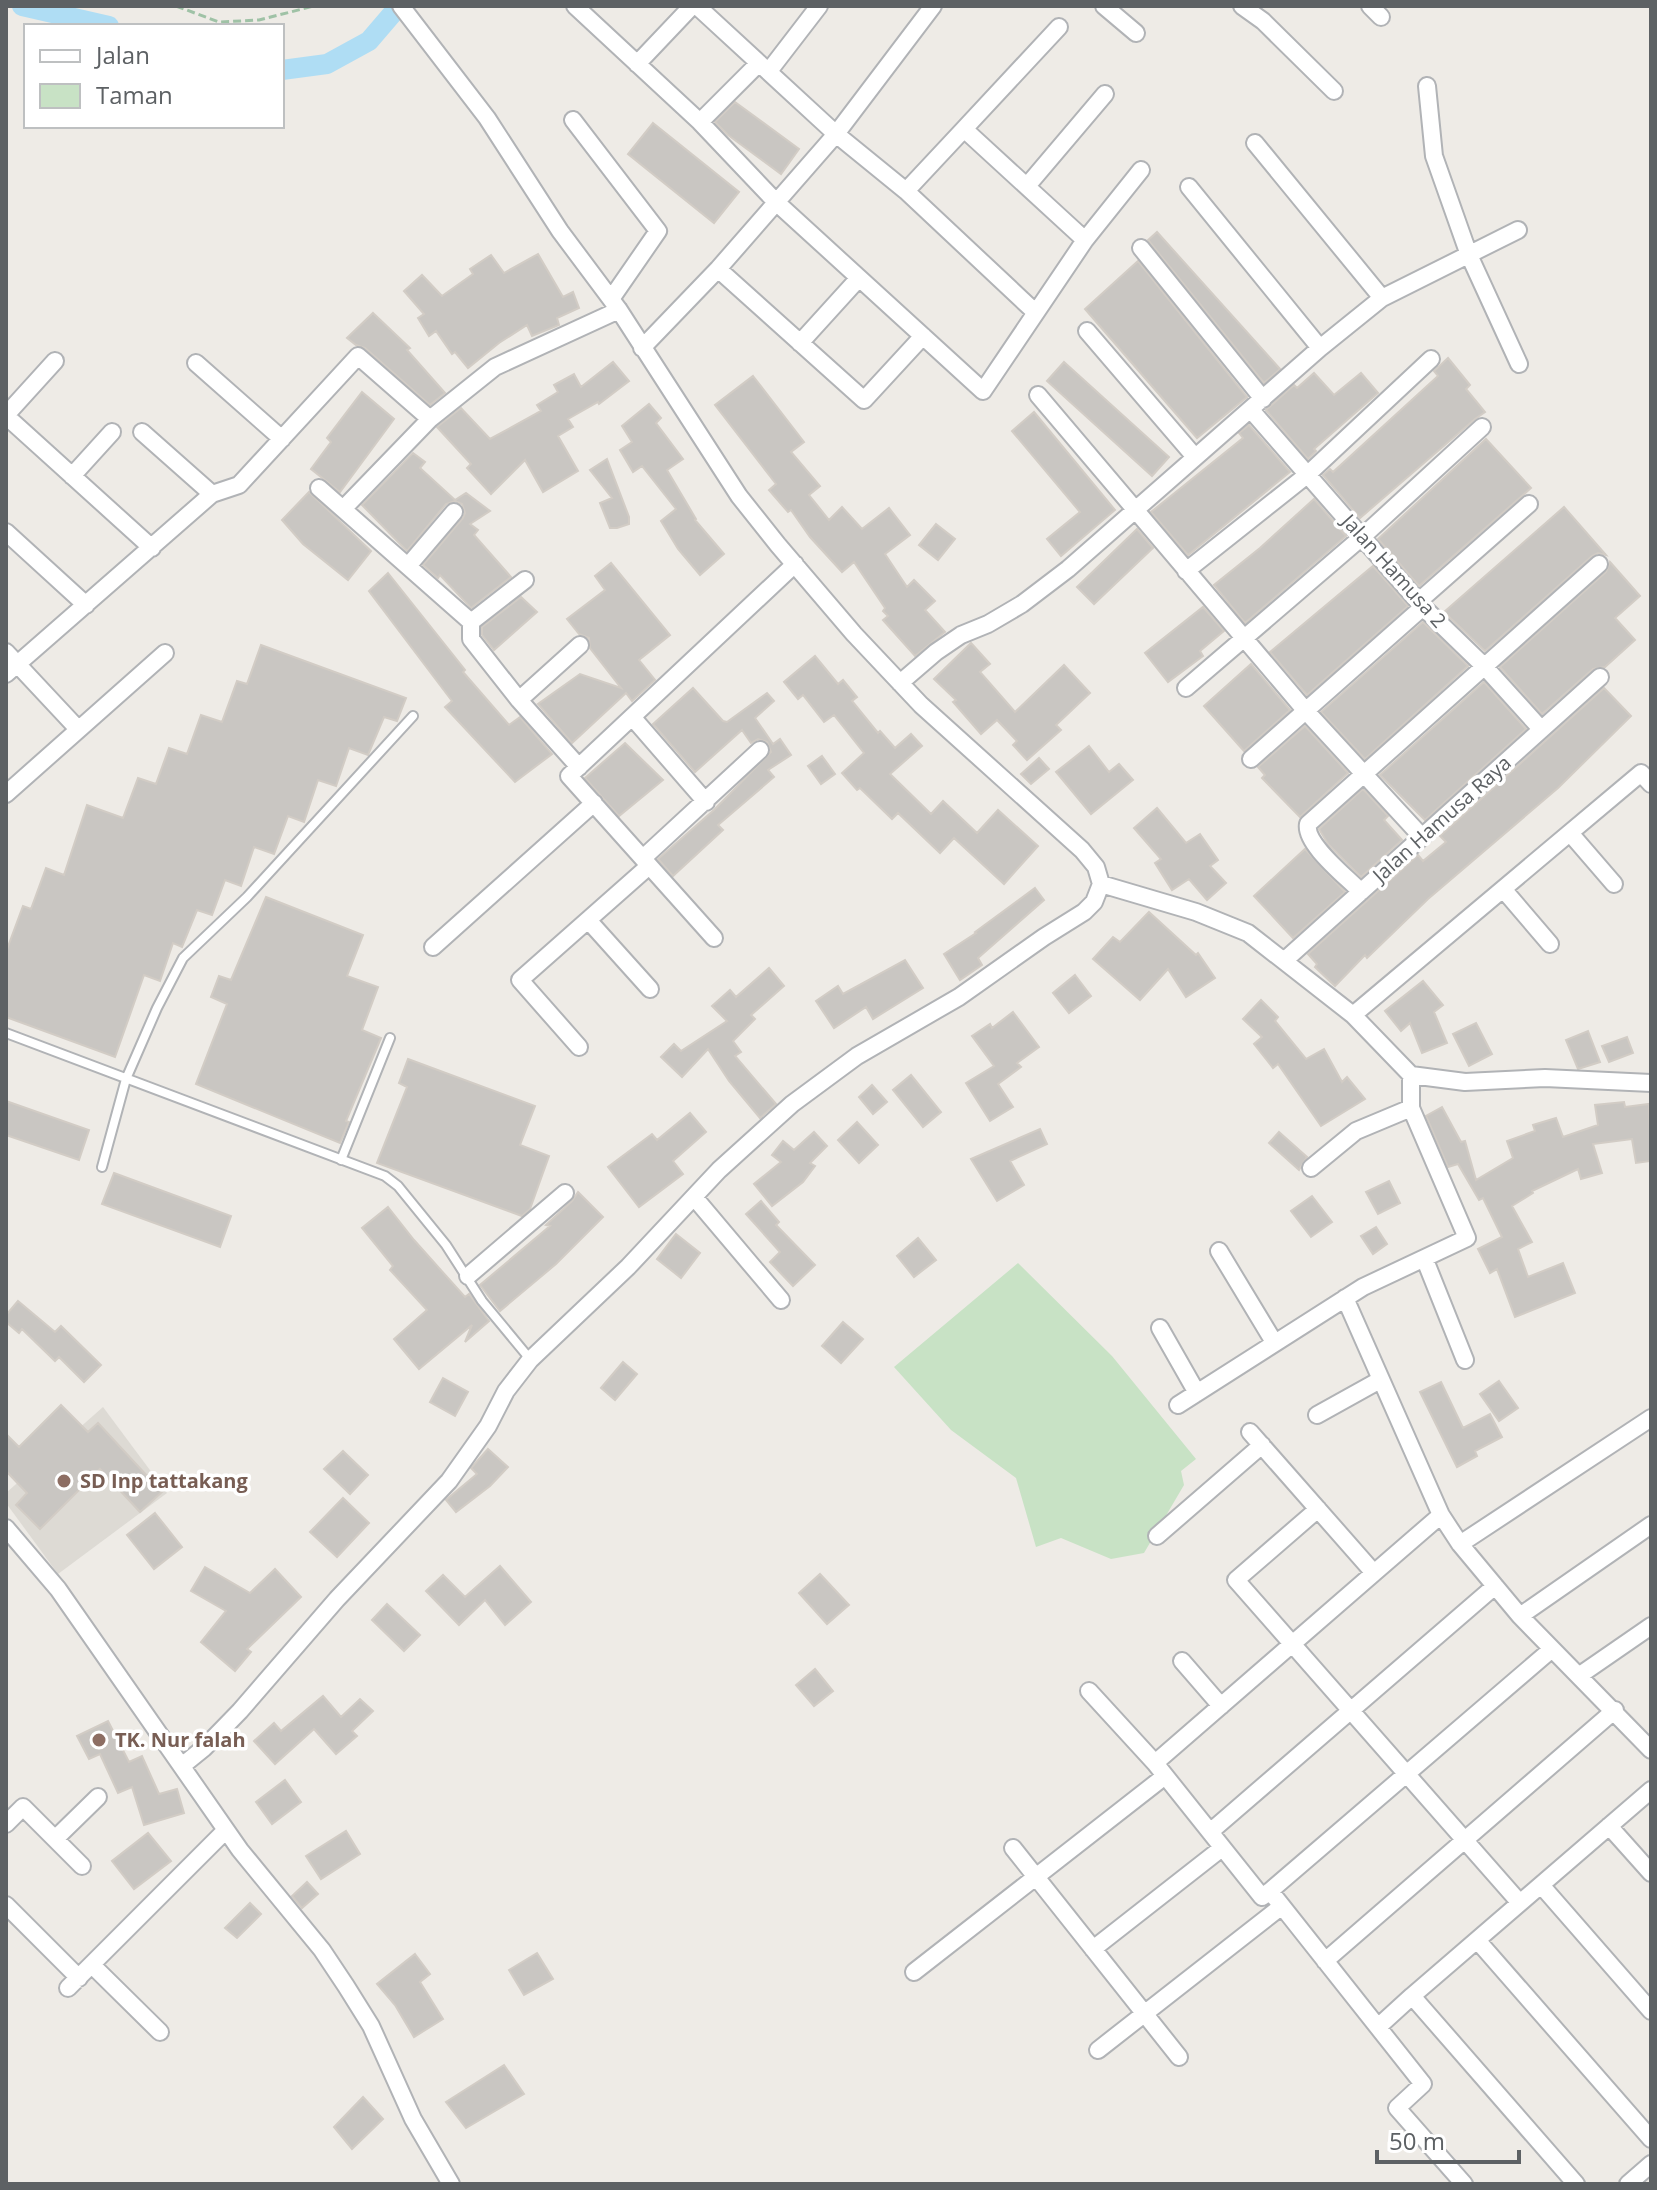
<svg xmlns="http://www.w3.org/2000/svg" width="1657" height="2190" viewBox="0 0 1657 2190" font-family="'Open Sans',sans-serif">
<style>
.education{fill:#dddad4}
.green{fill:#c8e2c5}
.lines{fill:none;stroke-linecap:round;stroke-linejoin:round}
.canal{stroke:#afddf4;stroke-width:20}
.building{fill:#c9c6c2;stroke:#d2ccc5;stroke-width:2}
.service-casing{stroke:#b1b3b6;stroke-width:12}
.minor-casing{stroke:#b1b3b6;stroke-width:20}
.path{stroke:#9fc2a6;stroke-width:3;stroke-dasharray:8 4;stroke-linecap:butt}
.service{stroke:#fff;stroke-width:8}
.minor{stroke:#fff;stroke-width:16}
.education-dot{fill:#8d6e63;stroke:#fff;stroke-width:3}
.labels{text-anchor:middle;stroke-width:7;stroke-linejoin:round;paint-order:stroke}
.street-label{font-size:20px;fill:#5d6164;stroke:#fff}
.education-label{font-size:20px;font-weight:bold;fill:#785e54;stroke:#fff;text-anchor:start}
</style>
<rect width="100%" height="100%" fill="#eeebe6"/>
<path class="education" d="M103,1407L167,1493L58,1574L6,1503V1493Z"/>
<path class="green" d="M1018,1263L1112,1356L1196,1459L1181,1471L1184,1485L1144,1553L1111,1559L1061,1538L1036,1547L1016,1478L951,1430L894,1367Z"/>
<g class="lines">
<path class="canal" d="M22,6L109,26
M282,70L327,64L369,41L399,6"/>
</g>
<path class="building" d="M735,102L799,149L781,174L728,135L715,122Z
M653,123L739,192L714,223L628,154Z
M1157,232L1280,369L1264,383L1148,240Z
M538,254L563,297L573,292L579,308L557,318L559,325L532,336L527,325L499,343L468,368L455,352L452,354L436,331L429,336L418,318L424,314L404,291L422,275L442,296L473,274L470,269L491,255L504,273Z
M1138,261L1247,397L1197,438L1085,309Z
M373,313L410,348L407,350L445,393L430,405L365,348L356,345L347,338Z
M1448,358L1470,385L1466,389L1485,412L1475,419L1360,518L1323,475L1330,469L1333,472L1438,376L1434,371Z
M613,362L629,381L599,404L598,402L568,419L573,427L558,436L578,471L543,492L525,460L491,494L467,468L471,464L437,427L461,408L490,439L541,411L537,405L558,392L554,385L574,374L581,387Z
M1064,362L1169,457L1152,476L1047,381Z
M1314,373L1334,395L1361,373L1378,393L1314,449L1316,451L1308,459L1266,410L1294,385L1297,388Z
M753,376L804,442L791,452L820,486L809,495L829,520L842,507L862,529L889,508L910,535L885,554L907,587L914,580L935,601L925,610L945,632L915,656L883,620L888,616L883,611L885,608L854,562L842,572L810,537L791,510L788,512L769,490L776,484L715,405Z
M362,392L394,419L340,492L311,469L331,442L327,438Z
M649,404L661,418L656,423L683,459L667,470L696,519L695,520L724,554L700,575L678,549L661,521L676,509L642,466L633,472L620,450L632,442L622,426Z
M1034,412L1115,510L1061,556L1047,539L1080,512L1012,431Z
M1249,425L1290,472L1188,555L1151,512L1243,438L1239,433Z
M1486,439L1531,488L1419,586L1378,539Z
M413,453L425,462L420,468L455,500L466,493L490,511L470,524L478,530L474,535L511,577L471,608L440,575L438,578L423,565L463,518L465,513L462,504L455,501L446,504L407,551L362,505Z
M607,459L629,517V524L617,528H610L600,503L612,498L590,470Z
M309,492L371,551L348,580L303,544L282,520Z
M1314,499L1346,536L1245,623L1214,585L1260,548Z
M1564,507L1606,555L1598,553L1592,556L1485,651L1444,612Z
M936,524L955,539L938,560L919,545Z
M1137,529L1153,548L1094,604L1077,587Z
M1610,562L1640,596L1615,618L1635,640L1605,667L1593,669L1542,714L1500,667L1606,572Z
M611,563L670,635L639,660L655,680L632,701L626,693L572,743L538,704L580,674L621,688L590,648L589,638L579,634L567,619L605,590L595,576Z
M1373,566L1408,606L1307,695L1270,652Z
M388,573L465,670L463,672L509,725L520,717L552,754L515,782L445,707L452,701L369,591Z
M521,597L537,612L494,650L482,635V627Z
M1203,607L1224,631L1200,651L1203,656L1168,682L1145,653Z
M1423,622L1468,666L1365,759L1321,712Z
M971,643L990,664L980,672L1015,712L1064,665L1090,693L1056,725L1061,730L1027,760L1013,745L1017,741L997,720L981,734L953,702L956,700L934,679Z
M261,645L406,698L397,721L384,717L368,755L349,748L336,786L318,780L304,822L288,816L274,854L254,847L241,886L225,880L212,915L197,910L182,947L173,943L160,981L144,975L115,1057L6,1017V952L23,906L31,909L46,868L64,875L87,805L123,818L138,778L156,784L169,748L187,754L201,715L222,722L237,681L247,684Z
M815,656L838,684L843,680L857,697L852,701L878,733L880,731L895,748L911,734L922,746L890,774L931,814L943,801L977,833L998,810L1038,846L1004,884L954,838L940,853L898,813L892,819L860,788L857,790L842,773L864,753L834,715L824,722L803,695L798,699L784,682Z
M1251,664L1290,710L1244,751L1204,706Z
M1484,682L1526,729L1425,820L1380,775Z
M693,688L723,721L727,722L767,693L774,701L755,718L773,744L780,739L791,755L768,770L774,777L718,825L723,830L673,876L658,859L714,810L771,752L767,742L758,739L751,743L742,730L695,772L653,724Z
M1604,688L1631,716L1558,788L1428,899L1367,958L1365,955L1335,986L1315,967L1317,964L1308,954L1418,855L1423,861L1446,842L1440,836Z
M1305,726L1348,773L1300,817L1262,778L1265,775L1258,767Z
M625,743L663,780L619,816L585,778Z
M1089,746L1109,772L1119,764L1133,780L1091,814L1056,772Z
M822,756L835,774L821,784L808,766Z
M1039,758L1049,769L1031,784L1021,774Z
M1363,789L1388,816L1384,820L1402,840L1361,877L1328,844L1319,829Z
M1157,808L1186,843L1200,834L1218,860L1210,866L1226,883L1207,900L1189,879L1172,890L1155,863L1161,859L1134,828Z
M1305,849L1345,892L1293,938L1254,896Z
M1035,888L1044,900L978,958L982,965L960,980L944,954L976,933L975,932Z
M266,897L363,935L347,976L378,987L362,1030L381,1038L346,1121L349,1122L340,1143L196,1084L227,1004L211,997L219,976L231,980Z
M1149,912L1196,955L1198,953L1215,978L1186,997L1168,969L1140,1000L1093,959L1113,937L1120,942Z
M905,960L923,988L873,1019L866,1007L834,1028L816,1001L838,986L843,994Z
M769,968L784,986L751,1015L755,1019L733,1041L741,1052L735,1056L776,1104L760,1118L729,1081L708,1049L682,1077L661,1057L674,1044L681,1051L727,1021L712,1006L730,990L736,997Z
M1075,975L1091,996L1069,1013L1053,993Z
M1423,981L1443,1005L1434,1012L1447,1043L1422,1053L1410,1023L1401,1031L1385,1011Z
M1261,1000L1278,1017L1275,1021L1306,1059L1324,1049L1342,1082L1347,1077L1365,1099L1321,1126L1278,1064L1273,1068L1254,1044L1262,1037L1243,1019Z
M1013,1012L1039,1047L1017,1063L1021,1067L998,1084L1013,1107L990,1121L966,1083L994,1066L972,1036L990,1024L992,1028Z
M1476,1023L1492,1054L1469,1066L1453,1034Z
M1588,1031L1600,1062L1578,1069L1566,1040Z
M1627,1037L1633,1053L1609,1062L1602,1046Z
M408,1059L535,1106L520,1145L549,1156L530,1209L522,1216L377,1163L407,1087L399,1083Z
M911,1075L941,1112L923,1127L893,1090Z
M872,1085L887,1102L873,1114L859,1097Z
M6,1101L89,1130L79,1160L6,1135Z
M1624,1102L1625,1107L1649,1104L1651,1161L1636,1163L1632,1139L1593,1144L1602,1173L1581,1179L1578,1169L1532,1191L1533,1193L1512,1206L1532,1242L1518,1249L1528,1277L1563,1263L1575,1293L1515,1317L1497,1269L1490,1273L1478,1249L1502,1237L1483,1198L1479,1200L1458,1164L1448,1167L1426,1116L1442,1107L1461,1142L1465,1141L1476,1180L1513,1158L1507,1141L1535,1131L1533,1125L1556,1118L1563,1137L1598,1125L1595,1105Z
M690,1113L706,1132L673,1161L683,1174L639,1207L608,1167L652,1134L657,1140Z
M857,1122L878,1145L859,1163L838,1140Z
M1040,1129L1047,1144L1010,1161L1024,1185L997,1201L971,1159Z
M814,1132L827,1146L810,1163L815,1166L803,1182L772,1206L754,1184L781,1162L772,1155L783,1141L794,1150Z
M1279,1132L1307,1157L1299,1170L1269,1143Z
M114,1173L231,1216L220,1247L102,1204Z
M1389,1181L1400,1203L1378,1214L1366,1192Z
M578,1192L603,1217L556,1264L500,1311L480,1285L550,1226L546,1225L572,1201Z
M1312,1196L1332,1222L1311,1237L1291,1211Z
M761,1201L779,1222L776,1225L815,1265L793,1286L770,1262L780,1252L746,1214Z
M388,1207L414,1240L465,1297L469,1294L489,1321L465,1342L472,1325L419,1369L394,1339L427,1310L390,1270L393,1266L362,1228Z
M1376,1227L1387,1244L1373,1254L1361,1236Z
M676,1234L700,1253L681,1278L657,1259Z
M918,1238L936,1260L914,1277L897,1256Z
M18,1301L55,1332L61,1326L101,1365L84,1382L59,1357L55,1361L22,1329L19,1333L6,1322V1315Z
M843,1322L863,1339L841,1363L822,1346Z
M623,1362L637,1374L615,1400L601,1388Z
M443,1378L468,1392L455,1416L430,1402Z
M1499,1381L1518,1408L1499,1421L1480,1394Z
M1441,1382L1463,1428L1490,1414L1502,1437L1475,1451L1477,1456L1457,1467L1420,1392Z
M61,1405L88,1432L98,1423L162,1492L140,1512L100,1469L40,1529L16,1505L27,1493L6,1471V1434L19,1447Z
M488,1449L508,1467L490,1486L456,1512L446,1500L477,1474L471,1468Z
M343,1451L368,1475L350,1494L324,1469Z
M343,1498L369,1523L337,1557L310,1532Z
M155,1513L182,1547L154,1569L127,1535Z
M500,1566L531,1602L505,1625L485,1600L459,1625L426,1591L443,1575L465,1597Z
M205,1567L250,1593L275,1569L301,1597L247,1649L251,1652L235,1671L201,1642L226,1611L191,1591Z
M820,1574L849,1605L827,1624L799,1593Z
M387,1604L420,1635L404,1651L372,1620Z
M815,1669L833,1691L814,1706L796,1685Z
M323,1696L341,1717L360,1699L373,1711L352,1731L357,1736L336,1754L314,1729L275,1764L254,1741L274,1723L281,1731Z
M108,1721L129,1762L142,1756L159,1794L177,1789L184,1813L144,1825L132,1787L118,1793L100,1754L89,1759L77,1736Z
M285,1780L301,1802L272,1824L256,1802Z
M346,1831L360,1854L321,1879L306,1856Z
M148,1833L171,1861L134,1889L112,1861Z
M307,1882L318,1894L302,1908L292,1896Z
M250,1903L261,1914L237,1938L225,1928Z
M537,1953L553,1979L524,1995L509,1970Z
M415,1954L430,1974L420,1982L443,2019L414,2037L395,2005L377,1984Z
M504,2065L524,2094L466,2128L446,2102Z
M363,2097L383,2119L352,2149L334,2127Z"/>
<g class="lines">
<g class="service-casing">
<path id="service" d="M6,1033L385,1176L398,1186L446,1245L482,1301L530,1359
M341,1160L390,1038
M102,1167L126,1079L157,1008L183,958L247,897L413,716"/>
</g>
<g class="minor-casing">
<path id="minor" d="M575,6L700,122L776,202L983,391L1085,240L1141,170
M697,6L836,134L906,191L1035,312
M1104,6L1136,33
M1242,6L1263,21L1334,91
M1370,6L1381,17
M1059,27L964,129L1085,240
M637,64L692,6
M769,71L819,6
M1427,86L1434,156L1469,255L1519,364
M573,120L658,231L611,299
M700,122L759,63
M1255,143L1382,298
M1027,186L1105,94
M1189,187L1320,348
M906,191L964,129
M1141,248L1263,399
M718,269L864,400L923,336
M1087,331L1195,457
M800,343L859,278
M642,348L718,269L836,134L933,6
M196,363L282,439
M1038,395L1305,710L1422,837
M1251,410L1423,607L1484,666L1541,729
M6,415L55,361
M6,416L152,548
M142,432L212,494
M72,476L112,432
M319,488L471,622V639L519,700L579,767
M344,508L430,419L495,367L619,310
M6,532L86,605
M408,566L454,512
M1186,571L1307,475L1431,359
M1419,601L1529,504
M471,622L525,580
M6,652L78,729
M6,674L212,494L239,485L358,356L430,419
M900,683L936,652L961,635L988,624L1022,604L1068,569L1320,348L1382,298L1518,230
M1186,688L1362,537L1482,427
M519,700L580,645
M633,718L706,802
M1251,759L1423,607
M6,794L165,653
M1570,833L1614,884
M643,858L760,750
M1101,884L1196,912L1248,933L1353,1015L1411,1075L1465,1082L1545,1078L1651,1083
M1503,889L1550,944
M1361,892C1347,877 1304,844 1308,824L1599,564
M588,920L650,989
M714,938L569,776L795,564
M433,947L594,803
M1285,960L1600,677
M1353,1015L1641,773L1651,784
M579,1047L520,980L649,866
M1311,1168L1356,1131L1411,1108
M694,1197L781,1300
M1219,1251L1274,1342
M1425,1260L1465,1360
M468,1276L565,1193
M1345,1298L1441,1515L1460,1544L1520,1616L1651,1750
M1160,1328L1197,1393
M1178,1405L1363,1287L1467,1238L1411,1108V1075
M1317,1415L1380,1380
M1250,1432L1374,1573L1441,1515
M1318,1509L1236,1580L1520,1903
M6,1528L58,1589L240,1850L322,1950L346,1986L371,2026L413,2119L451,2184
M1157,1536L1262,1445
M1460,1544L1651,1418
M1520,1616L1651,1525
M1182,1661L1221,1706
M1580,1675L1651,1626
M1089,1691L1155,1763L1262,1897L1270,1891L1423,2084L1397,2108L1464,2184
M1155,1763L1374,1573
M183,1765L204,1748L240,1711L337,1599L449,1481L488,1426L506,1391L530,1360L628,1267L719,1170L792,1104L857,1056L959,997L1044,937L1084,912L1094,902L1101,884L1096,867L1082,850L921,705L854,634L778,545L739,496L619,310L560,231L487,118L401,6
M6,1824L23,1807L82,1866
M1609,1826L1651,1873
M1210,1832L1495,1586
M55,1839L98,1797
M1013,1848L1179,2057
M1541,1885L1651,2011
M1270,1891L1552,1649
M6,1905L79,1978
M1477,1940L1651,2139
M1093,1949L1222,1848
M1325,1961L1615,1710
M92,1965L160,2032
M914,1972L1165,1776
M68,1988L226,1830
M1378,2027L1412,1996
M1098,2050L1282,1906
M1576,2184L1412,1996L1651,1790
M1628,2184L1651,2164"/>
</g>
<path class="path" d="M176,6L219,22L259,20L314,6"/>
<use href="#service" class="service"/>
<use href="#minor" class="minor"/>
</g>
<g class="education-dot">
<circle cx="64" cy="1481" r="8"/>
<circle cx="99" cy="1740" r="8"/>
</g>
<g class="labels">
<g class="street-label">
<text transform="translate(1394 571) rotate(48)" y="7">Jalan Hamusa 2</text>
<text transform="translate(1442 819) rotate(-42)" y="7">Jalan Hamusa Raya</text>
</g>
<g class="education-label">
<text x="80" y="1488">SD Inp tattakang</text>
<text x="115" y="1747">TK. Nur falah</text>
</g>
</g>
<rect width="1657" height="2190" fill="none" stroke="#5d6164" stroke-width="16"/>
<rect x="24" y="24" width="260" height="104" fill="#ffffff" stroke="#bec0c1" stroke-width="2"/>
<rect x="40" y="50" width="40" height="12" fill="#ffffff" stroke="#bec0c1" stroke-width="2"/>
<text x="96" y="64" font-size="24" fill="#5d6164">Jalan</text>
<rect x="40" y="84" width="40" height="24" fill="#c8e2c5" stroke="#bec0c1" stroke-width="2"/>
<text x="96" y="104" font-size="24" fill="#5d6164">Taman</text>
<path d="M1377 2150v12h142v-12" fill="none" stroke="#5d6164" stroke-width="4"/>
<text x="1389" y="2150" font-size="24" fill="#5d6164" stroke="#ffffff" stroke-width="6" paint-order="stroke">50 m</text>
</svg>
